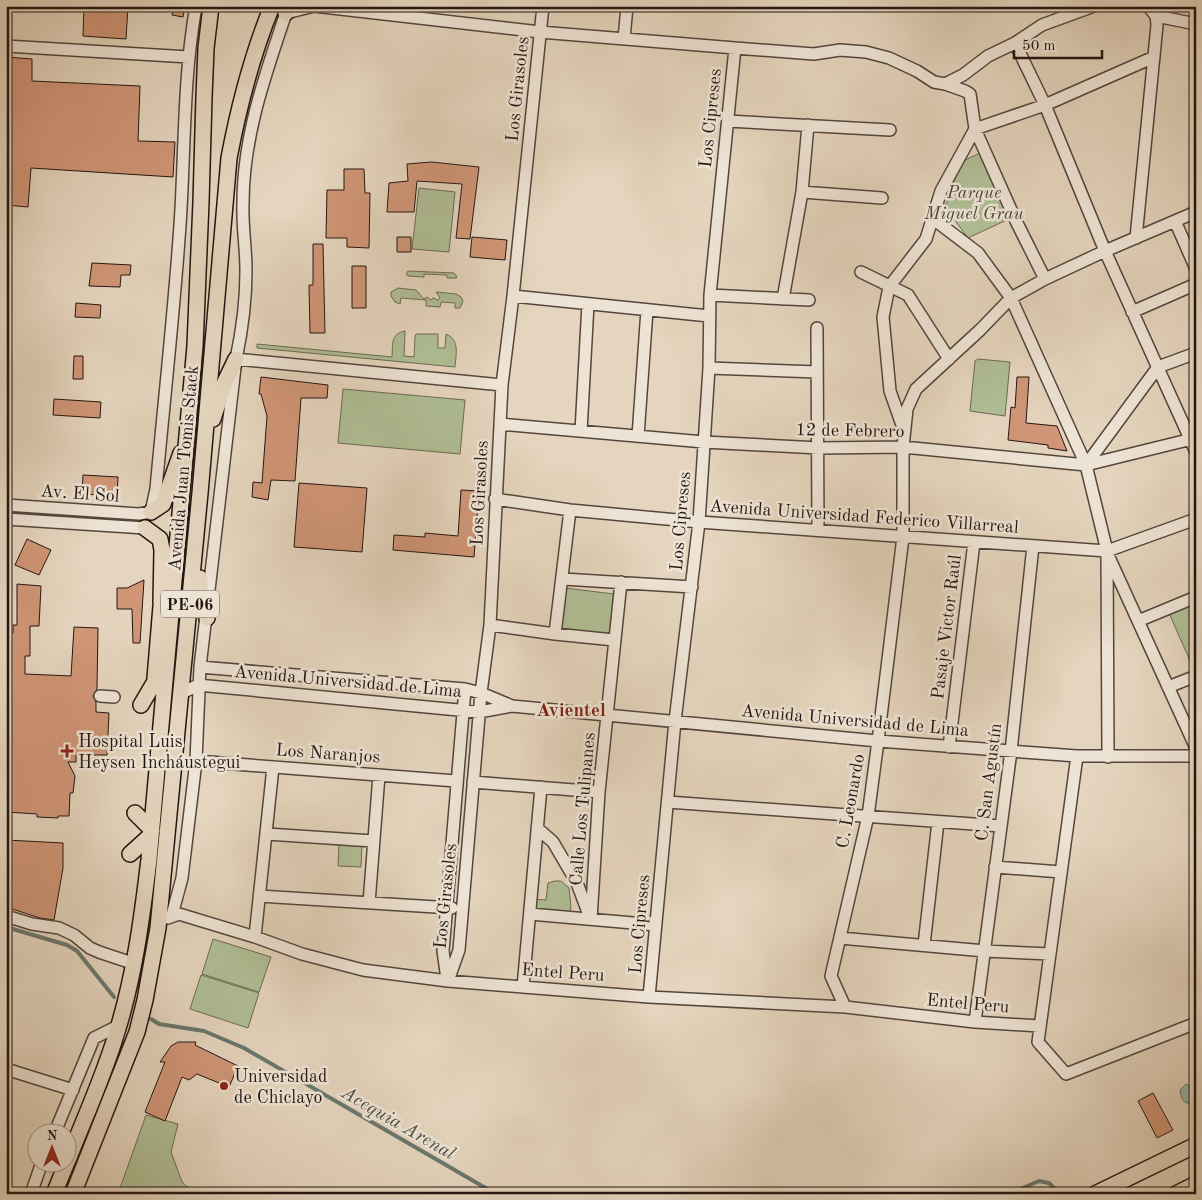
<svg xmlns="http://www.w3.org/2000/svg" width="1202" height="1200" viewBox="0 0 1202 1200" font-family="'Old Standard TT',serif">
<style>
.green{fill:#b0be95;stroke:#6a6a54}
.water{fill:#97b9ac;stroke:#69786e}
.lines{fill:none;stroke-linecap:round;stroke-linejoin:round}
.stream{stroke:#69786e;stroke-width:4}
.building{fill:#d09677;stroke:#231612}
.minor-casing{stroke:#54463d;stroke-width:14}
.major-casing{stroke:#231612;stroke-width:18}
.minor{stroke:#eee4d5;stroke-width:11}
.major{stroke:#e5d5be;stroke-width:15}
.poi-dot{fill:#8f2418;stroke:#eee4d5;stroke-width:2}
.labels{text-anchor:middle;stroke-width:5;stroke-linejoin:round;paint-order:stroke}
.shield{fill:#eee4d5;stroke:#60544c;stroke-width:1}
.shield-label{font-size:16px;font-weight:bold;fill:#231612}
.street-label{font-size:18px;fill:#231612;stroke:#eee4d5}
.park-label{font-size:18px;font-style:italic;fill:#4d4839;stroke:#eee4d5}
.poi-label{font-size:18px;fill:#231612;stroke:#eee4d5;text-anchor:start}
.neighbourhood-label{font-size:19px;font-weight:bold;fill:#7a1f14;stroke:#eee4d5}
.water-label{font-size:19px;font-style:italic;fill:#4c4f48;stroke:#eee4d5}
</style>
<rect width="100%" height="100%" fill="#e5d5be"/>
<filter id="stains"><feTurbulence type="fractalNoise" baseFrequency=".004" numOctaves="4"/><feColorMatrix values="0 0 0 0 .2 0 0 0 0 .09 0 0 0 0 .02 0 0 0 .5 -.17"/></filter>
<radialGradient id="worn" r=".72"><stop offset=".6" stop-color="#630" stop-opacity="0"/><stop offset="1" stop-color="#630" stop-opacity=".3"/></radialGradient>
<path class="green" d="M980,153L1009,219L968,238L945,207L961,162Z
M419,188L455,192L449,252L412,249Z
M408,271L454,273L457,277L456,278H447V275L424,274V277L408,276L406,274Z
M398,288L416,290L424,299L427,297L431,300L433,298L438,300L440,298L436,292L456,294L461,297L463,301L460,308H455V303L441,302L440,307L426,306V300L401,298L400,304L395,302L391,296V292Z
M405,331L404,356L414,357L415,337L416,334H438V348H445L446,334C460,340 456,354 455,367L257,348V344L392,357C393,345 390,334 405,331Z
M978,359L1010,362L1005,416L970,411L975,361Z
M343,389L465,400L460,454L338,443Z
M565,588L614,594L609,636L560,631Z
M1196,601V661L1191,663L1169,613Z
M339,843L362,845L361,867L338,866Z
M555,881H561L569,888L571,908L568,916L531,912L533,899L546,900L548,883Z
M213,939L271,957L259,992L202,974Z
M201,975L259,993L248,1028L190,1009Z
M146,1115L178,1124L171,1152L182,1182L195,1194H118Z"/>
<path class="water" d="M1186,1084L1191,1087L1193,1099L1190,1103H1186C1181,1099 1181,1096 1180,1090Z"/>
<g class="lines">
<path class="stream" d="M6,927L67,945L77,951L114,997
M151,1019L159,1024L204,1031L244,1048L496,1194
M1009,1194L1039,1181L1049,1183L1055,1189"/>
</g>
<path class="building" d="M84,6H128L126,39L83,36Z
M174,6H185L183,17L172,15Z
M6,57L32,59V81L140,86L138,141L175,142L173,177L31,168L28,207L6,205Z
M432,162L479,167L470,239L456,238L462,184L417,181L414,212H387L389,183L408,181L407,164Z
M344,169H364L365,193H370L369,248L347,247V238H326L327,190H344Z
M397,237H411V252H397Z
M472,237L507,240L505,260L470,257Z
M313,244H323L325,333H310L309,285H313Z
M92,263L131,265L130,275H121L120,287L89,286Z
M352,266H366V308H352Z
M76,303L101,305L100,318L75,317Z
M74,356H83V379H73Z
M261,377L328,385L327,398H301L295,481L271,480L268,500L252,497L253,482L262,483L267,416L261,394H259Z
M1017,377H1029L1026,423L1057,426L1067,451L1048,448V445L1008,440L1011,407L1015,408Z
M54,399L101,402L100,418L53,415Z
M83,475L118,477L117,496L82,494Z
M299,483L367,488L362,552L294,547Z
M461,490L479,491L474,557L393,550L394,535L425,537V533L458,536Z
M27,539L51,550L39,575L15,565Z
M144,580L140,643H133L132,609H117V588H127Z
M17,584L41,586L39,626H30V656H25V674L71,676L74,627L98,628L97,689L93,696L96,702V712L109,713L107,755H76V762H68L75,776L73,793H70L69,816H58V818L37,817V814L6,812V706H8L10,662H8L10,632L13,633V625H17Z
M6,840L63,843V868L54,920L40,918L6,907Z
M178,1042H196L195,1045L238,1066L229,1087L197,1074L189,1080L182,1077L165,1121L145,1112L165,1062H160L171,1046Z
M1153,1093L1173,1130L1157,1138L1138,1101Z"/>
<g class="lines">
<g class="minor-casing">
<path id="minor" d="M314,6L540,32L735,48L814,54L840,50L866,52L889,58L917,71L934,82L945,84L963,75L988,56L1015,43L1042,25L1094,6
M1148,6L1156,16L1196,24
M624,39L627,6
M1015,43L1045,105L1105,251L1196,452
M6,46L189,57
M945,84L965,91L970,94L975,129L1016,221L1045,279
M728,121L890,130
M802,192L882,198
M932,218L978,253L1011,298L1086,465L1107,551L1108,757
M1175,221L1196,269
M1136,238L1157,25L1156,16L1161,6
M861,272L908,295L949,359
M710,295L809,300
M513,296L709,316
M783,299L802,192L808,125
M1132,312L1196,284
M817,328L818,530
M236,359L502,385
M709,368L817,372
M500,424L704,442L819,448L903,447L1086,465L1196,438
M903,428L890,391L883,317L889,287L926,239L941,191L975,129L1045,105L1154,57
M581,431L588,304
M638,436L647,310
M1086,465L1158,367L1196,353
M495,499L570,510L699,522L1107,551L1196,519
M6,505L139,514L151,512L156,489C164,401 174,313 180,225C185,152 183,78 196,6
M6,519L145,528
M1108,555L1196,748
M563,579L692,587
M1138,621L1196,597
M490,625L555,634L614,640
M555,634L570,510
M200,667L465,689L481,693L512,706
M1168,687L1196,676
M182,693L198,685L479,712L512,706L878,741L1077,756H1196
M100,696L114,697
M949,747L974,542
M1077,756L1038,1042L1066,1074L1196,1023
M196,761L456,781
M473,782L599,792
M668,802L1001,826
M537,828L553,842L577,883L589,915
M267,834L373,841
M995,867L1061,872
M259,896L452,908
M369,903L379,775
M530,914L656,925
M172,915L182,878L196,761L200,667L236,359C242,331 246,300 246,271C246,248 242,225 243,203C243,137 265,75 286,13L314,6
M6,916L32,924L59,928L74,935L90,948L99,952L135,964
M168,918L179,914L255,937L302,954L363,970L448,981L523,987L649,997L845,1007L975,1022L1039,1026
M591,919L599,792L621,582
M255,937L273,767
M840,938L985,951L1050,954
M924,945L938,822
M447,979L443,951L465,689
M448,981L459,950L481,693L490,625L502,385L513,296L543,6
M523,987L541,787
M649,997L675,721L699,522L709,368L710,295L735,48
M845,1007L831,976L868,816L878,741L903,537V447L907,409L916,389L980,330L1011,298L1045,279L1105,251L1196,212
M975,1022L1011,751L1033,546
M6,1069L73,1090
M55,1132L94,1038L118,1026
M31,1194L42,1162"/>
</g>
<g class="major-casing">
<path id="major" d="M286,13L289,6
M213,419L225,382L236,359
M151,512L163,504L181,453
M145,528L160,539L162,550L161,602L169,622
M200,578V594L207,618
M155,678L161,606
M141,705L161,671
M135,813L152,830
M130,854L151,835
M68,1160C84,1119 103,1078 116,1035C134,978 142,919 149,859L195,346L201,202L204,97L206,48L211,6
M54,1194L67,1162
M73,1194L137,1032L145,1000L158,928L200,493L229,158C239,105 252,55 272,6
M1095,1194L1196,1145
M1176,1194L1196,1184"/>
</g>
<use href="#minor" class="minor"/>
<use href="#major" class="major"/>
</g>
<g class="poi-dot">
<path d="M64.5 743.5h5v5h5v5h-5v5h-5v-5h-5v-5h5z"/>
<circle cx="224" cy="1086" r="5"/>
</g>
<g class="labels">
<rect class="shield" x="161" y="590.5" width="58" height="27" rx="4"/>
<g class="shield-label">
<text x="190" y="610">PE-06</text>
</g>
<g class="street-label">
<text transform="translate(517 89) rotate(-84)" y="6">Los Girasoles</text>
<text transform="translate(710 118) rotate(-84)" y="6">Los Cipreses</text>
<text transform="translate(850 430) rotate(1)" y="6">12 de Febrero</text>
<text transform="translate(183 468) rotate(-85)" y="6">Avenida Juan Tomis Stack</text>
<text transform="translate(80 493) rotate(4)" y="6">Av. El Sol</text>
<text transform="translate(479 493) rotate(-87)" y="6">Los Girasoles</text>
<text transform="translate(864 516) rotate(4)" y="6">Avenida Universidad Federico Villarreal</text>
<text transform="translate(680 521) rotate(-85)" y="6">Los Cipreses</text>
<text transform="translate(946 627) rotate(-83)" y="6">Pasaje Victor Raúl</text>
<text transform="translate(348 681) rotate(5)" y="6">Avenida Universidad de Lima</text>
<text transform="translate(855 720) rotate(5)" y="6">Avenida Universidad de Lima</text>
<text transform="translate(328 753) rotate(4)" y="6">Los Naranjos</text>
<text transform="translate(988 782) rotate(-83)" y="6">C. San Agustín</text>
<text transform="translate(850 801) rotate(-80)" y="6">C. Leonardo</text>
<text transform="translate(582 809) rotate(-85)" y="6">Calle Los Tulipanes</text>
<text transform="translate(445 896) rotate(-84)" y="6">Los Girasoles</text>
<text transform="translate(639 924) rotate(-85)" y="6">Los Cipreses</text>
<text transform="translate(563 972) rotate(4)" y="6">Entel Peru</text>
<text transform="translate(968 1003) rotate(5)" y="6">Entel Peru</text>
</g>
<g class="park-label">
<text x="974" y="198">Parque<tspan x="974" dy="21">Miguel Grau</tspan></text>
</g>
<g class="poi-label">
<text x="78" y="747">Hospital Luis<tspan x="78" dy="21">Heysen Incháustegui</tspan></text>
<text x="234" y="1082">Universidad<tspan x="234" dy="21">de Chiclayo</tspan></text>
</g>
<g class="neighbourhood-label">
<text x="571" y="716">Avientel</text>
</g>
<g class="water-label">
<text transform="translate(399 1122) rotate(30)" y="7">Acequia Arenal</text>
</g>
</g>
<rect width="1202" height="1200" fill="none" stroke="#e5d5be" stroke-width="25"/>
<rect x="8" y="8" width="1187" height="1185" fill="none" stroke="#231612" stroke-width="2.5"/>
<rect x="12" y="12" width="1177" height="1175" fill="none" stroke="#231612"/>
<g transform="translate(52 1148)"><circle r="24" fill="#eee4d5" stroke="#9d9287"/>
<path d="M0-4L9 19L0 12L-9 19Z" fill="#8f2418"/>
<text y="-8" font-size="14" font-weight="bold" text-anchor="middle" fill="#231612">N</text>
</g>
<path d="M1014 50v8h88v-8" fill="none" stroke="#231612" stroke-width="2.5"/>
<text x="1022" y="50" font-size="15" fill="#231612" stroke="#eee4d5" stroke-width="4" paint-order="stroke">50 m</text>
<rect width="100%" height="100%" filter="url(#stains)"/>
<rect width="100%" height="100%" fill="url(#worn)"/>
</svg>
